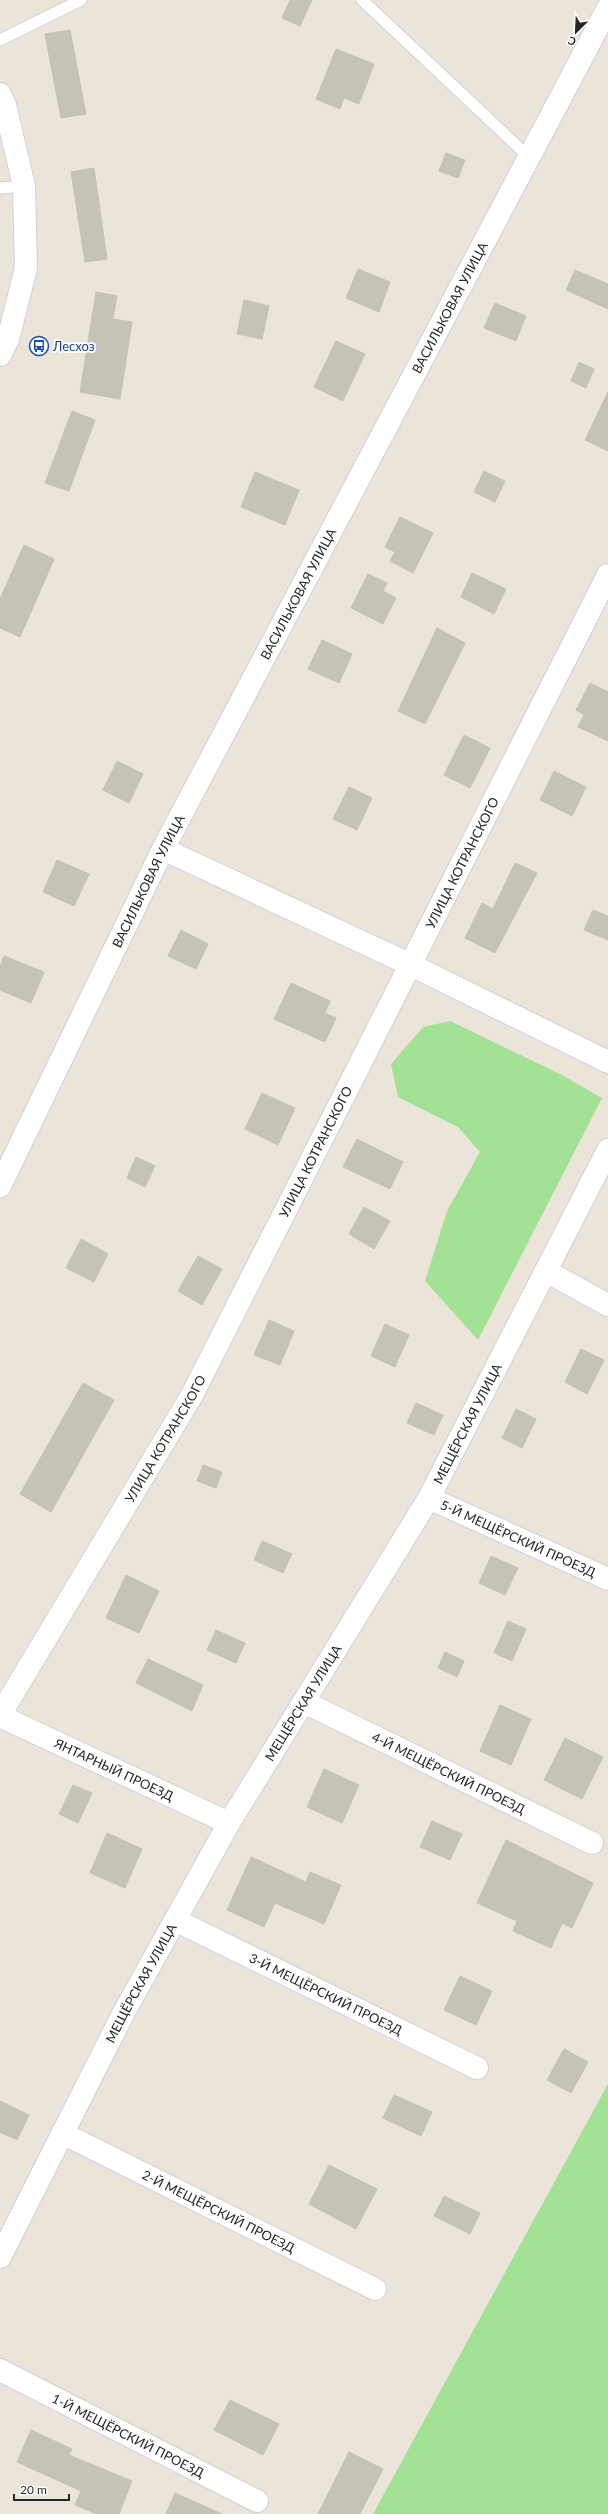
<svg xmlns="http://www.w3.org/2000/svg" width="608" height="2514" viewBox="0 0 608 2514" font-family="Lato,sans-serif">
<style>
.green{fill:#a3e195}
.building{fill:#c5c2b8;stroke:#c5c1b3}
.lines{fill:none;stroke-linecap:round;stroke-linejoin:round}
.lane-casing{stroke:#cecfe0;stroke-width:13}
.street-casing{stroke:#cecfe0;stroke-width:24}
.lane{stroke:#fff;stroke-width:11}
.street{stroke:#fff;stroke-width:22}
.labels{text-anchor:middle;stroke-width:4;stroke-linejoin:round;paint-order:stroke}
.street-label{font-size:13px;fill:#272727;stroke:#fff}
.transit-label{font-size:13px;fill:#164399;stroke:#fff;text-anchor:start}
</style>
<rect width="100%" height="100%" fill="#eae5d8"/>
<path class="green" d="M450,1021L560,1074L602,1098L478,1340L425,1281L447,1211L480,1152L458,1127L398,1097L391,1064L423,1027Z
M608,2084V2514H373Z"/>
<path class="building" d="M290,0H312L300,26L282,18Z
M70,30L86,114L61,118L45,34Z
M336,49L374,64L359,104L344,98L340,109L316,99Z
M446,153L465,160L458,178L439,171Z
M94,168L107,259L85,262L71,172Z
M358,269L390,282L379,312L346,298Z
M575,270L608,284V309L566,290Z
M96,292L117,296L113,319L132,322L120,399L80,392Z
M244,300L269,306L262,339L237,334Z
M495,303L526,316L516,341L484,328Z
M336,341L365,354L343,401L314,387Z
M579,362L594,369L586,388L571,381Z
M608,392V451L585,440Z
M72,411L95,420L69,491L45,483Z
M484,471L505,481L495,502L474,492Z
M255,472L299,490L285,525L241,507Z
M400,517L433,533L413,573L390,561L395,552L385,547Z
M24,545L54,559L20,637L0,628V599Z
M472,573L506,589L494,614L461,597Z
M368,574L387,583L383,591L396,598L383,624L351,608Z
M437,628L465,643L425,724L398,711Z
M322,640L352,654L339,683L308,669Z
M590,683L608,692V741L578,727L584,715L576,710Z
M464,735L490,748L470,788L444,775Z
M117,761L143,774L129,803L103,790Z
M554,771L586,787L572,816L540,800Z
M349,787L372,798L357,830L333,819Z
M57,860L89,874L74,906L43,892Z
M515,863L537,873L495,953L465,938L482,903L493,909Z
M593,910L608,916V940L584,930Z
M181,930L208,944L196,969L168,956Z
M4,956L44,972L31,1003L0,990V967Z
M291,983L330,1001L325,1013L336,1018L325,1042L274,1019Z
M262,1093L295,1108L278,1145L245,1129Z
M357,1139L403,1162L390,1189L343,1167Z
M136,1157L155,1166L145,1187L127,1178Z
M364,1207L390,1221L374,1249L349,1234Z
M81,1239L108,1254L94,1282L66,1268Z
M198,1256L222,1269L202,1305L178,1291Z
M269,1320L294,1331L280,1365L254,1355Z
M385,1324L409,1335L395,1367L371,1356Z
M581,1349L604,1360L587,1394L565,1382Z
M83,1383L114,1400L51,1512L20,1494Z
M416,1403L443,1415L434,1435L407,1423Z
M516,1409L536,1419L522,1448L502,1438Z
M203,1465L222,1472L216,1488L197,1481Z
M262,1541L292,1554L283,1573L254,1560Z
M491,1556L518,1568L505,1595L479,1583Z
M126,1575L159,1591L139,1633L106,1618Z
M508,1621L526,1629L512,1661L494,1653Z
M216,1630L245,1643L236,1663L207,1650Z
M445,1652L464,1661L457,1677L438,1668Z
M148,1659L203,1685L192,1711L136,1683Z
M500,1705L531,1719L511,1765L480,1751Z
M565,1738L603,1757L582,1799L544,1780Z
M324,1769L359,1785L342,1823L307,1807Z
M73,1785L92,1793L78,1823L59,1814Z
M432,1821L462,1834L450,1860L420,1847Z
M107,1833L142,1849L125,1888L90,1873Z
M506,1840L593,1883L572,1928L562,1923L551,1948L513,1931L517,1921L477,1903Z
M251,1857L306,1882L310,1872L341,1885L324,1924L275,1903L264,1927L227,1910Z
M460,1976L492,1991L476,2025L444,2010Z
M564,2049L588,2062L571,2093L547,2080Z
M394,2095L432,2112L421,2136L383,2118Z
M0,2101L29,2115L17,2140L0,2132Z
M329,2165L377,2189L356,2229L309,2204Z
M444,2196L480,2213L470,2234L434,2216Z
M230,2400L279,2424L263,2455L214,2430Z
M31,2430L72,2449L69,2455L132,2481L119,2514H97L75,2505L81,2491L17,2462Z
M349,2452L383,2469L360,2514H318Z
M175,2493L222,2514H166Z"/>
<g class="lines">
<g class="lane-casing">
<path id="lane" d="M362,0L529,157
M0,40L81,0
M0,188L24,186"/>
</g>
<g class="street-casing">
<g id="street">
<path d="M0,94L5,105L24,186L26,268L8,339L0,355"/>
<path d="M163,849L409,964L608,1062"/>
<path id="s1" d="M0,1186L163,849L608,8"/>
<path d="M546,1271L608,1305"/>
<path id="s2" d="M429,1498L608,1579"/>
<path id="s3" d="M304,1702L592,1843"/>
<path id="s4" d="M0,1715L192,1395L608,575"/>
<path id="s5" d="M0,1716L229,1823"/>
<path id="s6" d="M175,1920L477,2068"/>
<path id="s7" d="M62,2133L375,2289"/>
<path id="s8" d="M0,2257L123,2014L229,1823L429,1498L608,1150"/>
<path id="s9" d="M0,2370L257,2501"/>
</g>
</g>
<use href="#lane" class="lane"/>
<use href="#street" class="street"/>
</g>
<defs>
<g id="bus-ring" transform="scale(1)"><circle r="9.5" fill="#fff" stroke="#1a4fb4" stroke-width="1.5"/><path d="M-5-6H5V4H4V6H2V4H-2V6H-4V4H-5ZM-3.5-4V0h7V-4ZM-3.5 1.2v1.5H-2V1.2ZM2 1.2v1.5H3.5V1.2Z" fill="#1a4fb4"/></g>
</defs>
<g fill-rule="evenodd">
<use href="#bus-ring" x="39" y="346"/>
</g>
<g class="labels">
<g class="street-label">
<text dy="5" stroke="none"><textPath href="#s1" startOffset="987">ВАСИЛЬКОВАЯ УЛИЦА</textPath></text>
<text dy="5" stroke="none"><textPath href="#s1" startOffset="663">ВАСИЛЬКОВАЯ УЛИЦА</textPath></text>
<text dy="5" stroke="none"><textPath href="#s4" startOffset="970">УЛИЦА КОТРАНСКОГО</textPath></text>
<text dy="5" stroke="none"><textPath href="#s1" startOffset="339">ВАСИЛЬКОВАЯ УЛИЦА</textPath></text>
<text dy="5" stroke="none"><textPath href="#s4" startOffset="646">УЛИЦА КОТРАНСКОГО</textPath></text>
<text dy="5" stroke="none"><textPath href="#s8" startOffset="956">МЕЩЁРСКАЯ УЛИЦА</textPath></text>
<text dy="5" stroke="none"><textPath href="#s4" startOffset="322">УЛИЦА КОТРАНСКОГО</textPath></text>
<text dy="5" stroke="none"><textPath href="#s2" startOffset="98">5-Й МЕЩЁРСКИЙ ПРОЕЗД</textPath></text>
<text dy="5" stroke="none"><textPath href="#s8" startOffset="632">МЕЩЁРСКАЯ УЛИЦА</textPath></text>
<text dy="5" stroke="none"><textPath href="#s5" startOffset="126">ЯНТАРНЫЙ ПРОЕЗД</textPath></text>
<text dy="5" stroke="none"><textPath href="#s3" startOffset="161">4-Й МЕЩЁРСКИЙ ПРОЕЗД</textPath></text>
<text dy="5" stroke="none"><textPath href="#s8" startOffset="308">МЕЩЁРСКАЯ УЛИЦА</textPath></text>
<text dy="5" stroke="none"><textPath href="#s6" startOffset="168">3-Й МЕЩЁРСКИЙ ПРОЕЗД</textPath></text>
<text dy="5" stroke="none"><textPath href="#s7" startOffset="175">2-Й МЕЩЁРСКИЙ ПРОЕЗД</textPath></text>
<text dy="5" stroke="none"><textPath href="#s9" startOffset="144">1-Й МЕЩЁРСКИЙ ПРОЕЗД</textPath></text>
</g>
<g class="transit-label">
<text x="53" y="351">Лесхоз</text>
</g>
</g>
<g transform="translate(576 32) rotate(204)" stroke="#ffffff" stroke-width="3" paint-order="stroke">
<path d="M0-3L7 15L0 10L-7 15Z" fill="#272727"/>
<text y="-6" font-size="11" font-weight="bold" text-anchor="middle" fill="#272727">С</text>
</g>
<path d="M14 2494v6h55v-6" fill="none" stroke="#272727" stroke-width="2"/>
<text x="20" y="2494" font-size="12" fill="#272727" stroke="#ffffff" stroke-width="3" paint-order="stroke">20 m</text>
</svg>
